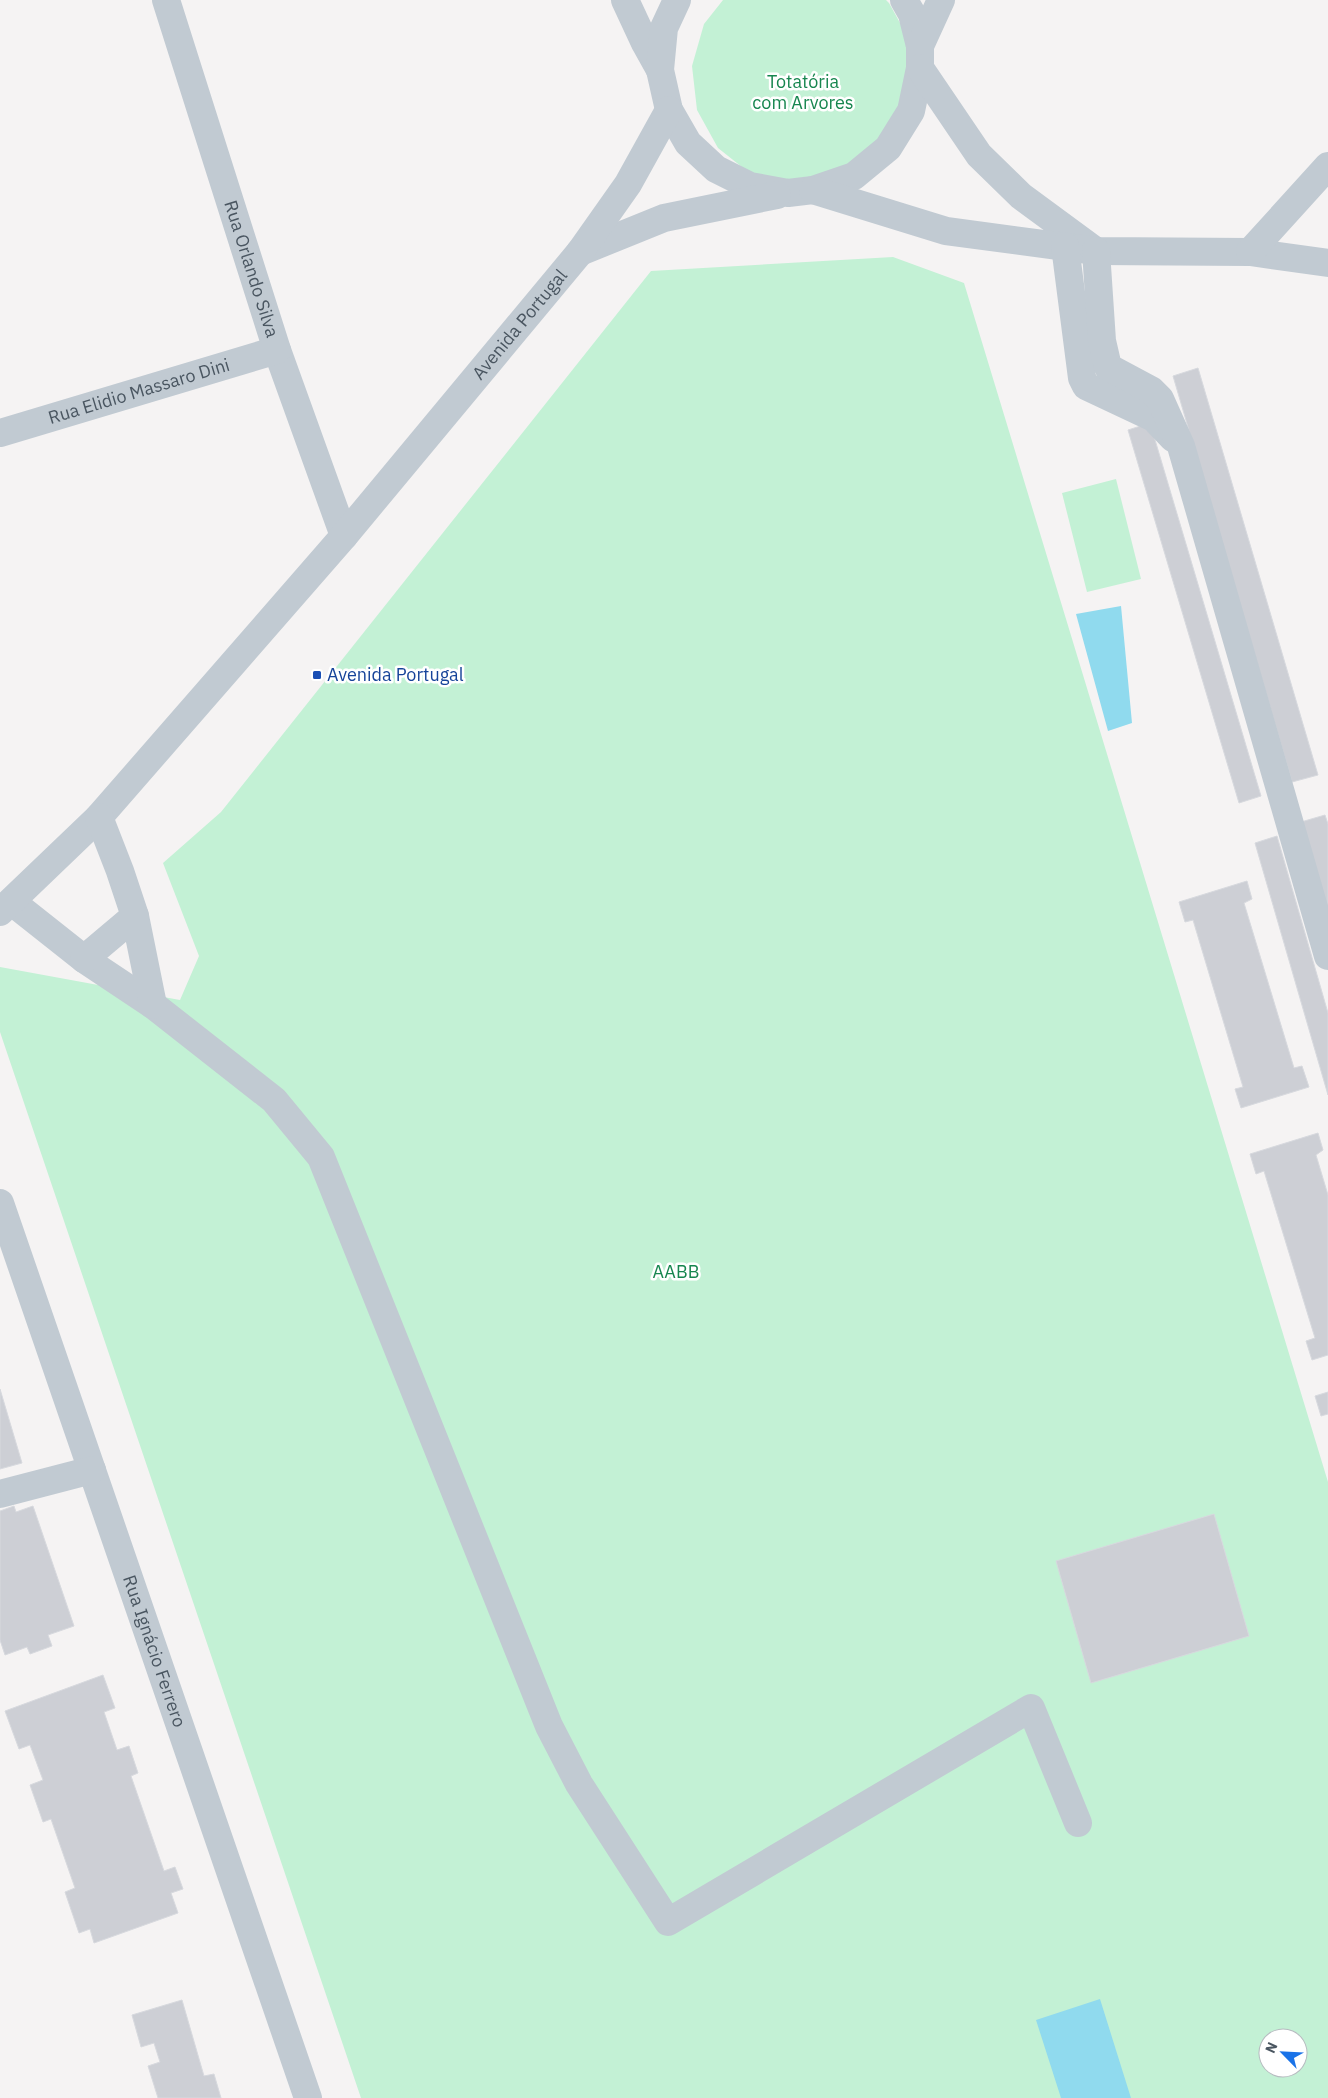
<svg xmlns="http://www.w3.org/2000/svg" width="1328" height="2098" viewBox="0 0 1328 2098" font-family="'IBM Plex Sans',sans-serif">
<style>
.green{fill:#c3f1d5;fill-rule:evenodd}
.water{fill:#90daee}
.building{fill:#cdcfd5;stroke:#d7d9de}
.lines{fill:none;stroke-linecap:round;stroke-linejoin:round}
.minor{stroke:#c1cad2;stroke-width:28}
.transit-dot{fill:#1a4fb4;stroke:#fff;stroke-width:2}
.labels{text-anchor:middle;stroke-width:5;stroke-linejoin:round;paint-order:stroke}
.park-label{font-size:18px;fill:#17864f;stroke:#fff}
.street-label{font-size:18px;fill:#4a5661;stroke:#fff}
.transit-label{font-size:18px;fill:#164399;stroke:#fff;text-anchor:start}
</style>
<rect width="100%" height="100%" fill="#f5f3f3"/>
<path class="green" d="M723,0H886L889,3L910,41L915,85L875,161L794,187L752,175L718,148L697,110L692,66L704,24Z
M893,257L964,283L1328,1482V2098H361L0,1032V967L180,1000L199,956L163,863L221,812L651,271ZM1268,2038H1298V2068H1268Z
M1116,479L1141,579L1087,592L1062,493Z"/>
<path class="water" d="M1121,606L1132,723L1108,731L1076,614Z
M1100,1999L1131,2098H1061L1036,2020Z"/>
<path class="building" d="M1198,368L1318,775L1292,782L1173,376Z
M1150,423L1261,796L1239,803L1128,430Z
M1325,815L1328,824V915L1301,822Z
M1277,836L1328,1013V1095L1255,843Z
M1247,881L1252,899L1244,903L1294,1068L1302,1066L1309,1087L1241,1108L1235,1089L1243,1087L1193,920L1185,922L1179,902Z
M1318,1133L1323,1150L1316,1155L1328,1195V1355L1312,1360L1306,1341L1315,1338L1264,1171L1256,1174L1250,1154Z
M0,1389L22,1463L0,1469Z
M1328,1392V1414L1321,1416L1315,1396Z
M14,1506L16,1512L33,1506L74,1626L48,1635L52,1646L30,1654L27,1647L5,1655L0,1640V1511Z
M1214,1514L1249,1636L1091,1683L1056,1561Z
M103,1675L115,1708L104,1712L117,1750L129,1746L138,1773L131,1776L164,1871L175,1867L183,1889L171,1893L178,1913L94,1943L90,1929L79,1933L65,1892L75,1888L51,1819L43,1822L30,1785L43,1780L30,1745L19,1749L5,1711Z
M182,2000L204,2076L214,2074L221,2098H158L148,2066L160,2062L154,2043L141,2047L132,2015Z"/>
<g class="lines">
<g class="minor">
<path id="s1" d="M166,0L277,350L344,536"/>
<path d="M625,0L645,43L660,70"/>
<path d="M677,0L664,28L660,70L669,110L688,143L716,169L750,186L788,193L813,190L854,176L888,148L911,111L920,68V46L912,14L904,0"/>
<path d="M920,46L941,0"/>
<path d="M920,68L979,155L1021,196L1093,249"/>
<path d="M813,190L946,231L1096,251L1250,252L1328,263"/>
<path d="M1065,246L1082,378L1086,386L1154,418L1173,438"/>
<path d="M1096,251L1102,341L1108,367L1151,390L1160,399L1181,446L1328,956"/>
<path d="M580,252L664,218L777,195"/>
<path d="M1250,252L1328,166"/>
<path id="s2" d="M0,433L277,350"/>
<path d="M12,902L84,959L153,1005L274,1100L321,1157L549,1726L579,1784L668,1922L1031,1708L1078,1823"/>
<path id="s3" d="M0,912L99,817L344,536L580,252L628,184L669,110"/>
<path d="M135,916L153,1005"/>
<path d="M84,959L135,916L120,871L99,817"/>
<path id="s4" d="M0,1203L308,2098"/>
<path d="M0,1494L92,1470"/>
</g>
</g>
<rect class="transit-dot" x="312" y="670" width="10" height="10" rx="2.5"/>
<g class="labels">
<g class="park-label">
<text x="803" y="88">Totatória<tspan x="803" dy="21">com Arvores</tspan></text>
<text x="676" y="1278">AABB</text>
</g>
<g class="street-label">
<text dy="6" stroke="none"><textPath href="#s1" startOffset="282">Rua Orlando Silva</textPath></text>
<text dy="6" stroke="none"><textPath href="#s3" startOffset="785">Avenida Portugal</textPath></text>
<text dy="6" stroke="none"><textPath href="#s2" startOffset="145">Rua Elidio Massaro Dini</textPath></text>
<text dy="6" stroke="none"><textPath href="#s4" startOffset="474">Rua Ignácio Ferrero</textPath></text>
</g>
<g class="transit-label">
<text x="327" y="681">Avenida Portugal</text>
</g>
</g>
<g transform="translate(1283 2053) rotate(294)"><circle r="24" fill="#ffffff" stroke="#b7bbc0"/>
<path d="M0-4L9 19L0 12L-9 19Z" fill="#1a73e8"/>
<text y="-8" font-size="14" font-weight="bold" text-anchor="middle" fill="#4a5661">N</text>
</g>
</svg>
